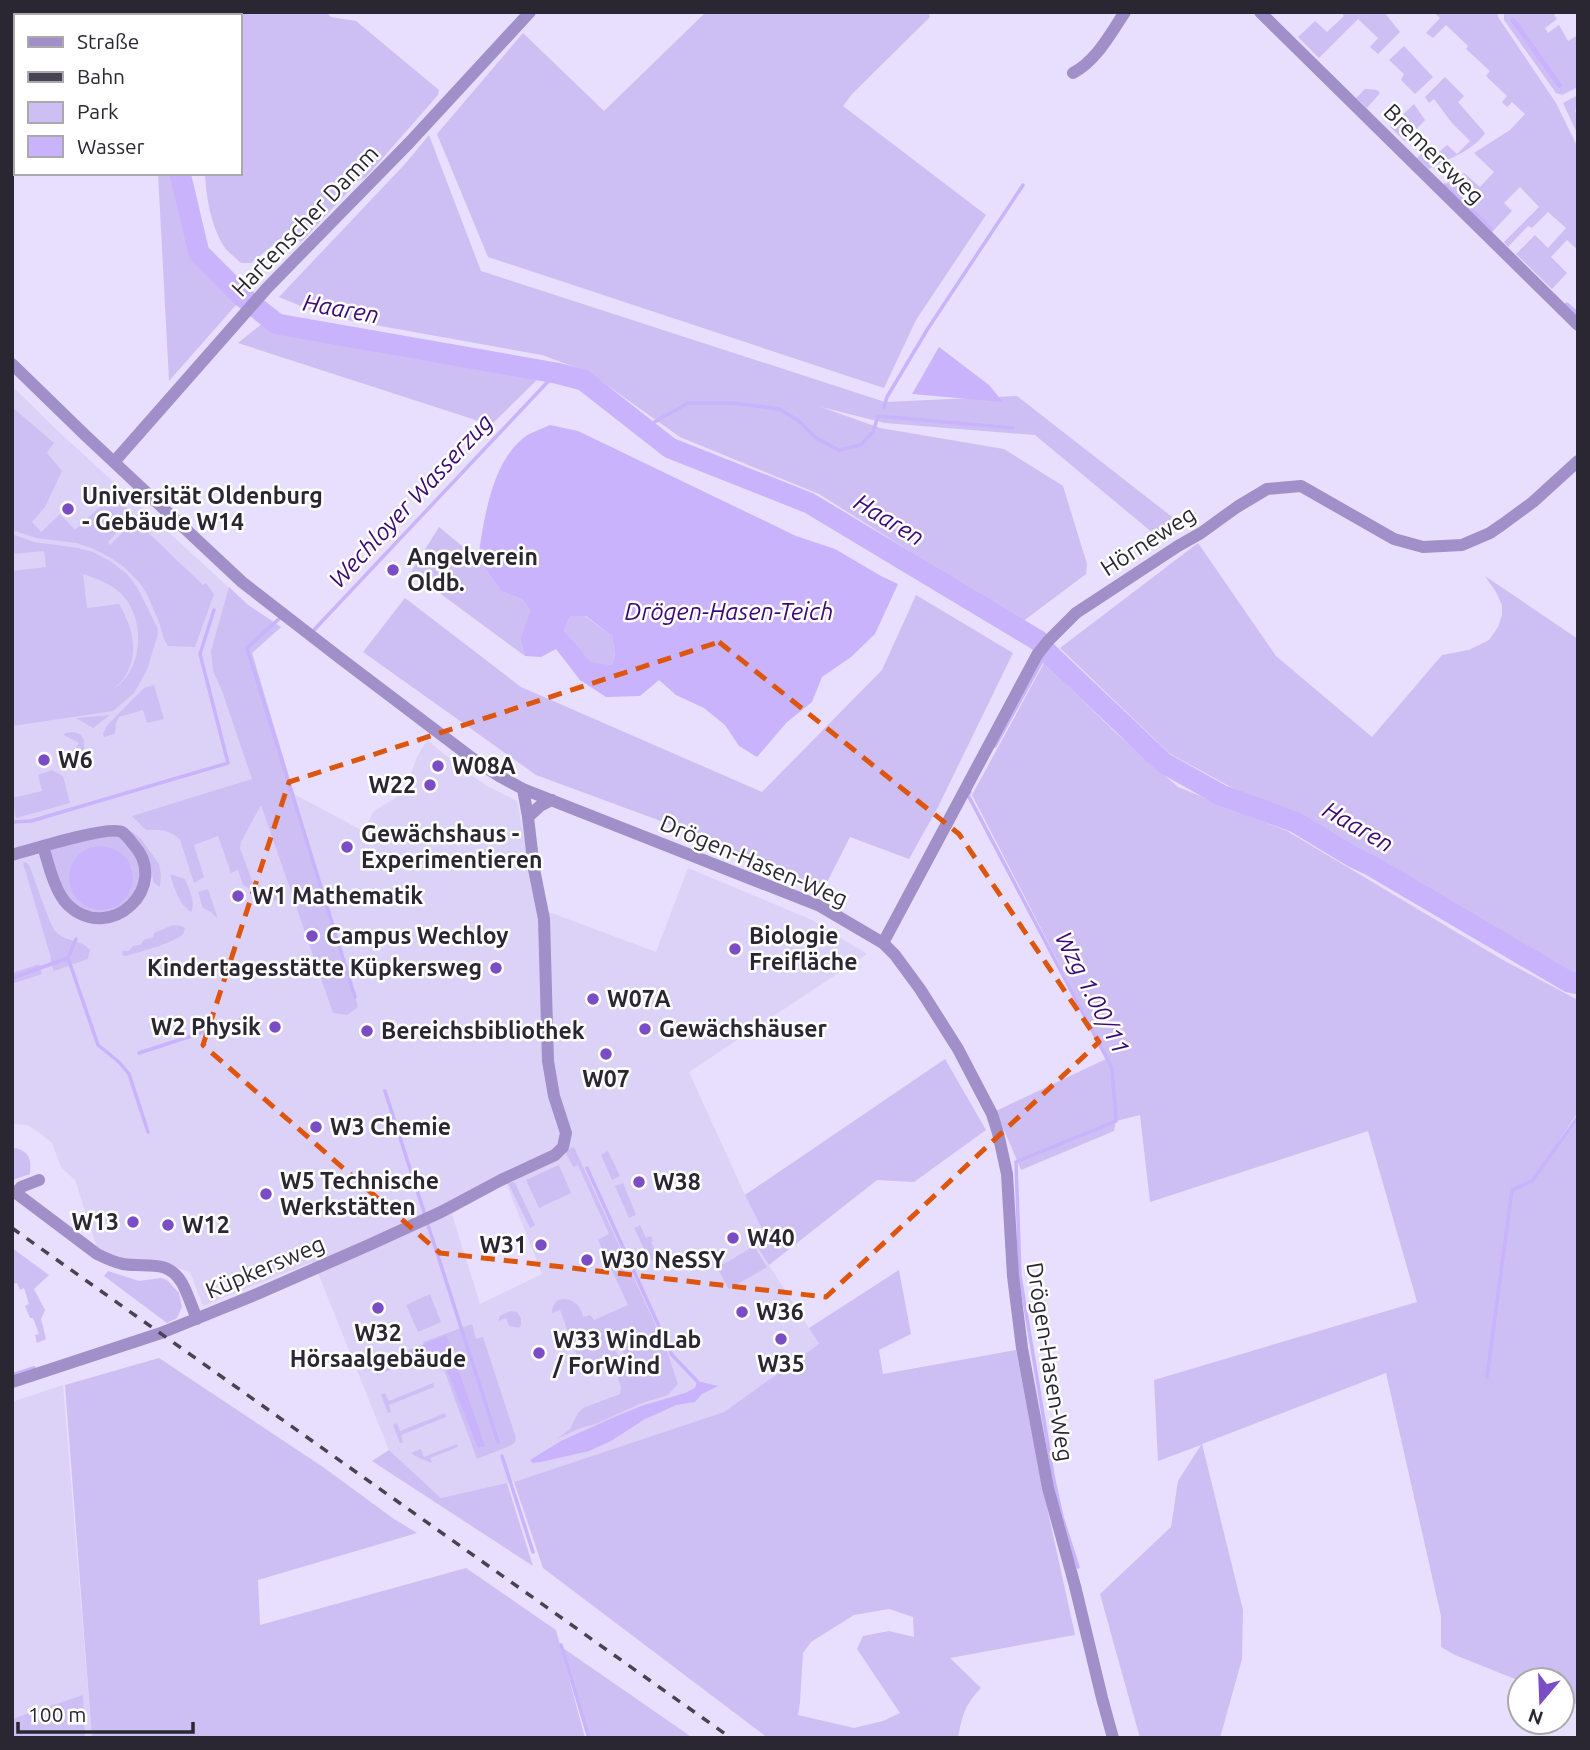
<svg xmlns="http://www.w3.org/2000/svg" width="1590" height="1750" viewBox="0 0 1590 1750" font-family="Ubuntu,sans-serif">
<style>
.built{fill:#dcd2f7;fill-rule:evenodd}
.green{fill:#cdbff3;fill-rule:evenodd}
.water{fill:#c8b3fc;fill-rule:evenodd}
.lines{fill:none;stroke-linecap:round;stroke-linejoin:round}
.stream{stroke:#c8b3fc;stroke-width:3.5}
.river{stroke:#c8b3fc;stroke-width:21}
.minor{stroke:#a08fc8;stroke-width:12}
.rail{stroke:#474351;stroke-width:3.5;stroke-dasharray:9 9;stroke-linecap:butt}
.marked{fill:none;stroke:#de560e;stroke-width:5;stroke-dasharray:14 9;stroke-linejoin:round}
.poi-dot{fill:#7b4dc5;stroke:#fff;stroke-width:2.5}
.labels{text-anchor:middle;stroke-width:5;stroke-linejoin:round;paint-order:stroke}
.street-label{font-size:23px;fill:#2a2732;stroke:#fff}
.poi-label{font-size:23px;font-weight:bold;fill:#2a2732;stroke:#fff;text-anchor:start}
.water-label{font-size:24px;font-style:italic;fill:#3d0975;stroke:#fff}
</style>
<rect width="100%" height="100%" fill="#e7dffd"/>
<path class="built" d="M12,386L59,432L248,605L281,627L252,653L294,794L363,831L374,811L395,798L407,785L417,757L427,740L461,768L487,786L517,801L539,915L549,912L656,952L688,868L812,920L867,954L689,1072L745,1195L767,1237L757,1246L819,1344L724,1412L514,1482L441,1498L389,1450L320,1278L312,1262L203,1306L190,1272L165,1263L120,1258L98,1251L75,1180L61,1167L52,1143L40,1133L27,1125L12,1124ZM506,1183L542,1274L480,1304L452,1214Z
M63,1385L92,1738H12V1402Z"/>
<path class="green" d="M199,12H326L331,17L356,21L439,90L438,95L366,177L358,181L301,242L290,231L251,263H241C236,258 229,253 225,248C211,227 206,197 205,173H240V16H200Z
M706,12H928L930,17L852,94L843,106L986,215L916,320L884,388L488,257L437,134L523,33L604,111Z
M1341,12H1384L1400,32L1378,54L1370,47L1378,38L1358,19L1319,58L1298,37L1315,21L1327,32L1344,16Z
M1434,12H1497L1498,17L1556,103L1578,148V250L1567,240L1551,257L1567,273L1552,289L1516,254L1535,235L1548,248L1566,228L1548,212L1532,228L1528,226L1508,247L1504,242L1539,207L1520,187L1504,203L1512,211L1492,232L1443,186C1451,179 1455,182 1464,173L1480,187L1494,172L1474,153L1510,130L1525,114L1512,102L1507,107L1502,102L1507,96L1486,76L1490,71L1466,49L1468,46L1446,25L1433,38L1426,33L1440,18Z
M1504,12H1557L1554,15L1557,19L1545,28L1548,33L1559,25L1568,41L1578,35V48L1576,49L1578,52V87L1562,95L1556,93L1504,20ZM1514,17L1563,85L1562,87L1559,89L1557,87L1510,21Z
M1404,46L1433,77L1415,94L1401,80L1404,74L1389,60Z
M1445,77L1464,96L1458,102L1485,133C1473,151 1448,159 1429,169L1417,158L1428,147L1436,155L1447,145L1457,154L1470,141L1452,123L1434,99L1429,103L1425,97Z
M1365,89L1377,90L1380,93L1367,108L1356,98Z
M1576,96L1578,97V107H1576L1575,111L1578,117V135L1563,103Z
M1414,104L1425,120L1405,141L1390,127Z
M429,135L481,271L885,402L1017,396L1176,520L1160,539L1035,435L885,423L821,407L880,428L1004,449L1063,486L1087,564L1086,574L1022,622L819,494L680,437L588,372L542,355L325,316L279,297L405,164Z
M158,173H180L199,253L243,297L169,381Z
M263,323L289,335L541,376L491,425L238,343Z
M12,407L54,443L47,453L62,471L45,507L32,522L41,532L60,514L75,530L113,495L133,514L108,542L110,545L135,520L203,585L206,583L214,594L195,647L168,646L164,639L159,622L146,592L138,581L124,567L111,558L94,549L76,543L36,538L12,530Z
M439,527L478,559L501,591L523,600L532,610L520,639L525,656L411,572Z
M12,534L34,542L78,548L93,552L110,561L127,574L137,587L158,629V634L147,670L134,693L113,711L12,726V571L46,567L44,551L12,554ZM83,574C98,579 115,585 125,598C146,625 142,672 112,690C114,688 117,686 120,683C141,659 134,629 119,604L87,608Z
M1198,543L1276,656L1372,737L1442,655L1469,650L1489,640L1498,627L1502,615V605L1496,592L1485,576L1578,639V975L1565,969L1502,937L1303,817L1236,790L1169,753L1060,648Z
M229,587L248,605L281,627L252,653L358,1007L347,1015L333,1013L261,805L241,842L240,848L252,881L274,893L279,898V902L243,885L238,870L231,873L218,836L194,845L204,877L194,883L180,840C171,830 159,829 146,830L132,816L252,779L222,691L213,671L211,651Z
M916,595L1013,653L938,807L909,859L850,837L823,890L677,827L536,775L363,652L405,598L521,687L762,792L882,670Z
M570,616H585L612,636L615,654L612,665L590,663L578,646L564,631Z
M1044,663L1115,732L1178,787L1287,831L1503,960L1578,1000V1112L1543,1165L1578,1120V1705L1562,1698V1680L1520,1681L1455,1655L1441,1647V1616L1386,1373L1202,1444L1243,1610L1242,1659L1220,1738H1140L1100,1594L1171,1527L1178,1481L1201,1445L1158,1461L1154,1380L1417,1302L1368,1131L1150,1202L1140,1115L1116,1121L1114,1131L1021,1170L996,1111L1108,1058L972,795Z
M154,685L164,719L147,723L143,710L119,717L116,723L115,734L104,737L103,734L106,727L119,713L144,688Z
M110,715L93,728L76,718Z
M74,732L81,735L84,740V754L79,756L73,754L79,743L64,735L65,733Z
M52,770L63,776L70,803L16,818L12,798L42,791L38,775Z
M121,831L143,859L139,897L99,918L67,904L43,846ZM99,846L110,847L132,868L133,881L130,892L92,847Z
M132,832L141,839L159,864L161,875L160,887L154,883L148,858L130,834Z
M26,862L29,865C34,876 50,927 56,932C68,943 81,939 90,950L88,959L54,971L50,963L51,958L23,863Z
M170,874L185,879C189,889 196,902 191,912C179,904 174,888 170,874Z
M208,889L217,916V918L211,912L203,908L198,892Z
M173,925L181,926L185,928C184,930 184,933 183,934C175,943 138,952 126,956L122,955L123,951H129L133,946L140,945L144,940L153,937L154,933Z
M39,964L42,974L12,984V973Z
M945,1059L986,1130L914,1182L877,1180L769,1265L757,1246L766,1237L745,1195Z
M574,1147L666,1348L678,1384L668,1395L642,1403L598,1423L578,1429L557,1439L570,1429L578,1413L583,1408L620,1394L621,1387L614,1366L621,1363L622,1365L629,1364L620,1346L614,1348L619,1357L611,1361L609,1356L580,1364L560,1310L552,1313C552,1291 581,1297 583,1317L590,1315L594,1320L628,1305L598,1240L609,1234L578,1165L573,1167L565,1151Z
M16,1148C31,1153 31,1160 30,1174L12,1180V1149Z
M608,1151L620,1176L612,1180L601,1155Z
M559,1165L571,1193L539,1208L526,1180Z
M513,1182L515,1183L535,1225L530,1228L508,1183Z
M623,1183L636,1215L629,1218L615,1186Z
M640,1225L646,1238L651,1236L653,1241L651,1242L658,1257L650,1261L634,1228Z
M754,1246L767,1267L729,1289L717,1268Z
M12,1248L49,1275L34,1289L45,1310L41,1319L46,1339L37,1343L35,1335L39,1334L33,1318H30L25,1306L29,1304L24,1288L20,1290L17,1283L12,1284Z
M899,1270L911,1334L879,1350L883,1374L1016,1350L1043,1489L1075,1635L950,1658L981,1688C965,1704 962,1716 958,1738H768L543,1568L514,1482L724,1412L819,1344L809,1328ZM889,1609L913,1617L914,1637L889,1631L863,1636L857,1649L900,1713L883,1721L854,1728L798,1715L800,1702L803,1653L811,1642L854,1615Z
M108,1271L139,1281L161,1278L167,1280L179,1293L182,1307L177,1318L167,1323L104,1276Z
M430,1294L441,1322L418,1332L406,1305Z
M510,1311L517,1312L521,1318V1325L519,1328L509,1326L506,1318L498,1321L500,1316Z
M472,1324L476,1339L483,1337L516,1438L515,1442L512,1445L477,1459L437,1351L428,1354L423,1342Z
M159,1358L323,1467L394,1519L417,1533L258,1580L260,1625L466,1568L556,1630L585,1738H92L65,1385Z
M433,1383L434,1387L389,1405L391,1412L388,1413L381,1395L385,1393L389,1401Z
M445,1413L446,1417L401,1435L403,1442L400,1443L393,1425L397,1423L400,1431Z
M457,1444L458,1447L430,1458L432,1463L419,1458L411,1453L421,1449L424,1457Z
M389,1450L441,1498L507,1483L533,1566L372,1461Z
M563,1648L693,1738H587Z
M83,1695L85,1738H12V1719Z"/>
<path class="water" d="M1511,17H1514L1520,25L1563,85L1562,87L1559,89L1557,87L1510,21Z
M939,347L989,385L1003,402L912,394Z
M550,425L578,431L796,536L835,549L881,576L898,584L875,634L851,657L822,677L812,702L787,722L757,757L739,746L725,725L704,708L676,695L659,680L640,696L606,697L580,680L556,649L541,657L525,656L520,639L531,610L523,600L501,591L478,559C484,519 492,457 529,434C536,431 543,428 550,425ZM570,616H586L612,636L615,654L612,665L590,662L578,646L564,631Z
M69 878a32 32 0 1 1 64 0a32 32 0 1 1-64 0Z
M446,1335L485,1446L478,1448L439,1350L377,1375L374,1365Z
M697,1381L718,1386L702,1394L695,1402L676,1405L659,1413L645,1419L611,1441L589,1451L541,1462L533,1463L530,1460L561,1441L612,1418L641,1406L685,1393L695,1388Z"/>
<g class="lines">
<path class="stream" d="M1445,185L1468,207
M1473,211L1492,229
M1567,304L1578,314
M884,407L887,397L927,330L1023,185
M644,428L688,403H733L779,409L799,421L816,438L839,450L861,445L873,432L878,416L1013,428
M280,618L247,648L355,997
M313,631L556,373
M995,746L1047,652
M970,792L968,795L1112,1068L1116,1121L1016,1162L1020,1276L1054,1481L1062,1517L1078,1567
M12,821L13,822L31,821L228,763L200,654L214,610
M68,958L98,1045L119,1062L129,1074L148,1132
M12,978L68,958L76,939
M139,1053L240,1020
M385,1091L425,1215
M587,1168L672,1355L697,1381
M428,1225L498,1442
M12,1375L34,1368
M1487,1377L1512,1190L1532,1181L1578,1117
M502,1456L533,1552
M561,1645L589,1738"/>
<path class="river" d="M172,12L173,16
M180,173L199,253L243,297L277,324L556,373L583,380L670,448L809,503L1039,641L1047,652L1164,763L1221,795L1295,822L1353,857L1370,865L1569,982L1578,984"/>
<path class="minor" d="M1260,12L1578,325
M1073,73C1097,60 1110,34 1125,12
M12,364L85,435L242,582L340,658L476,761L499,776L523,789L820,906L883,943L895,955L920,989L958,1049L992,1114L998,1133L1007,1174L1013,1276L1022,1348L1048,1488L1075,1586L1102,1698L1113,1738
M114,462L268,287L409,143L530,12
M523,789L528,817
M12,855C30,850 109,825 122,832C125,834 130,840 133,844C172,886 110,945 68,905C55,893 48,863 43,846
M883,943L1037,655L1048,641L1076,613L1178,546L1201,533L1237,507L1267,489L1301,486L1394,539L1423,547L1462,545L1490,533L1503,524L1533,502L1578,461
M12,1191L16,1193L21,1187L39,1180
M16,1193L97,1254C105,1258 113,1262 123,1264C146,1268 167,1258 182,1283C188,1294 192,1307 197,1319
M12,1382L161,1333L257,1294L369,1245L441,1212L501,1180L555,1155L563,1147L566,1133L554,1096L548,1061L544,919L534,869L528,817L540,806L552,800"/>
<path class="rail" d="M12,1228L731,1738"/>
</g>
<path class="marked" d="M719,642L959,834L1099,1042L826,1297L440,1253L203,1045L289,782Z"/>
<g class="poi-dot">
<circle cx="68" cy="509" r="7"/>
<circle cx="393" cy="570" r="7"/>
<circle cx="44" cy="760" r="7"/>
<circle cx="438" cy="766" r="7"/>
<circle cx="430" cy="785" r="7"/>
<circle cx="347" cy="847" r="7"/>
<circle cx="238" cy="896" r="7"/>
<circle cx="312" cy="936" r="7"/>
<circle cx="735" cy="949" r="7"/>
<circle cx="496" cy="968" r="7"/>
<circle cx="593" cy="999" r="7"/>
<circle cx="275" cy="1027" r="7"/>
<circle cx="645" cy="1029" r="7"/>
<circle cx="367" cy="1031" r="7"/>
<circle cx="606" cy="1054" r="7"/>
<circle cx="316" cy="1127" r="7"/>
<circle cx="639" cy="1182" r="7"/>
<circle cx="266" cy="1194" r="7"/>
<circle cx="133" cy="1222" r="7"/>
<circle cx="168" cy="1225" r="7"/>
<circle cx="733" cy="1238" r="7"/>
<circle cx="541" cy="1245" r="7"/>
<circle cx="587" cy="1260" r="7"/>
<circle cx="378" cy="1308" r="7"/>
<circle cx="742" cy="1312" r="7"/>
<circle cx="781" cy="1339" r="7"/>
<circle cx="539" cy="1353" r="7"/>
</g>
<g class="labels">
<g class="street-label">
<text transform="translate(1434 154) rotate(45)" y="8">Bremersweg</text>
<text transform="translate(305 221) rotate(-46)" y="8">Hartenscher Damm</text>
<text transform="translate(1148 541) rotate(-33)" y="8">Hörneweg</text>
<text transform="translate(754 861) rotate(23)" y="8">Drögen-Hasen-Weg</text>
<text transform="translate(265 1267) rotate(-23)" y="8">Küpkersweg</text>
<text transform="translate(1050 1362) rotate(81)" y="8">Drögen-Hasen-Weg</text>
</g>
<g class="poi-label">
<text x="82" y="504">Universität Oldenburg<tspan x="82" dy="26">- Gebäude W14</tspan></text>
<text x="407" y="565">Angelverein<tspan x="407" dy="26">Oldb.</tspan></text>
<text x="58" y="768">W6</text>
<text x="452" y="774">W08A</text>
<text x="416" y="793" text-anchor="end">W22</text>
<text x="361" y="842">Gewächshaus -<tspan x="361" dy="26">Experimentieren</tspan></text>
<text x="252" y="904">W1 Mathematik</text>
<text x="326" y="944">Campus Wechloy</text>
<text x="749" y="944">Biologie<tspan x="749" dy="26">Freifläche</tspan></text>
<text x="482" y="976" text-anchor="end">Kindertagesstätte Küpkersweg</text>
<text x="607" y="1007">W07A</text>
<text x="261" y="1035" text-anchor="end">W2 Physik</text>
<text x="659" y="1037">Gewächshäuser</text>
<text x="381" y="1039">Bereichsbibliothek</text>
<text x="606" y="1087" text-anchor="middle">W07</text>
<text x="330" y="1135">W3 Chemie</text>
<text x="280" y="1189">W5 Technische<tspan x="280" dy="26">Werkstätten</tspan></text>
<text x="653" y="1190">W38</text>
<text x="119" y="1230" text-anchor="end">W13</text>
<text x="182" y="1233">W12</text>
<text x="747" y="1246">W40</text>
<text x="527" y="1253" text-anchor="end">W31</text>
<text x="601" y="1268">W30 NeSSY</text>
<text x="756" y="1320">W36</text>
<text x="378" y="1341" text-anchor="middle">W32<tspan x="378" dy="26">Hörsaalgebäude</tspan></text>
<text x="553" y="1348">W33 WindLab<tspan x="553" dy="26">/ ForWind</tspan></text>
<text x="781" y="1372" text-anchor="middle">W35</text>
</g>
<g class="water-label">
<text transform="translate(341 309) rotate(10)" y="8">Haaren</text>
<text transform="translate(411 501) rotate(-47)" y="8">Wechloyer Wasserzug</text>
<text transform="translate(889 520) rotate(31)" y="8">Haaren</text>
<text x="729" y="620">Drögen-Hasen-Teich</text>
<text transform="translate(1358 827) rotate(30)" y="8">Haaren</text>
<text transform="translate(1092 993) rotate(63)" y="8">Wzg 1.00/11</text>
</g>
</g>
<rect width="1590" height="1750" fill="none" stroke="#2a2732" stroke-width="28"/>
<rect x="14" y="14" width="228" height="161" fill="#ffffff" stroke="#aaa9ad" stroke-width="2"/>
<rect x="28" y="37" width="35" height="10" fill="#a08fc8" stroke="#aaa9ad" stroke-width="2"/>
<text x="77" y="49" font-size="21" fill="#2a2732">Straße</text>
<rect x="28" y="72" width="35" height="10" fill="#474351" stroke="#aaa9ad" stroke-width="2"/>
<text x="77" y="84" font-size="21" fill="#2a2732">Bahn</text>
<rect x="28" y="102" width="35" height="21" fill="#cdbff3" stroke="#aaa9ad" stroke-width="2"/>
<text x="77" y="119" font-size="21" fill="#2a2732">Park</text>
<rect x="28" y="136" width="35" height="21" fill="#c8b3fc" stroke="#aaa9ad" stroke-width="2"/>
<text x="77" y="154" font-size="21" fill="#2a2732">Wasser</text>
<g transform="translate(1541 1701) rotate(199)"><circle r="33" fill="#ffffff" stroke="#aaa9ad" stroke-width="2"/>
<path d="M0-5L12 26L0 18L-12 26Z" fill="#7b4dc5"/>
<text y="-10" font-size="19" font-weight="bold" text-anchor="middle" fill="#2a2732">N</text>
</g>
<path d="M18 1722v10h175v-10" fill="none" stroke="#2a2732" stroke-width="3.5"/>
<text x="28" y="1722" font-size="21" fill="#2a2732" stroke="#ffffff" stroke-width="5" paint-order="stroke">100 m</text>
</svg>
